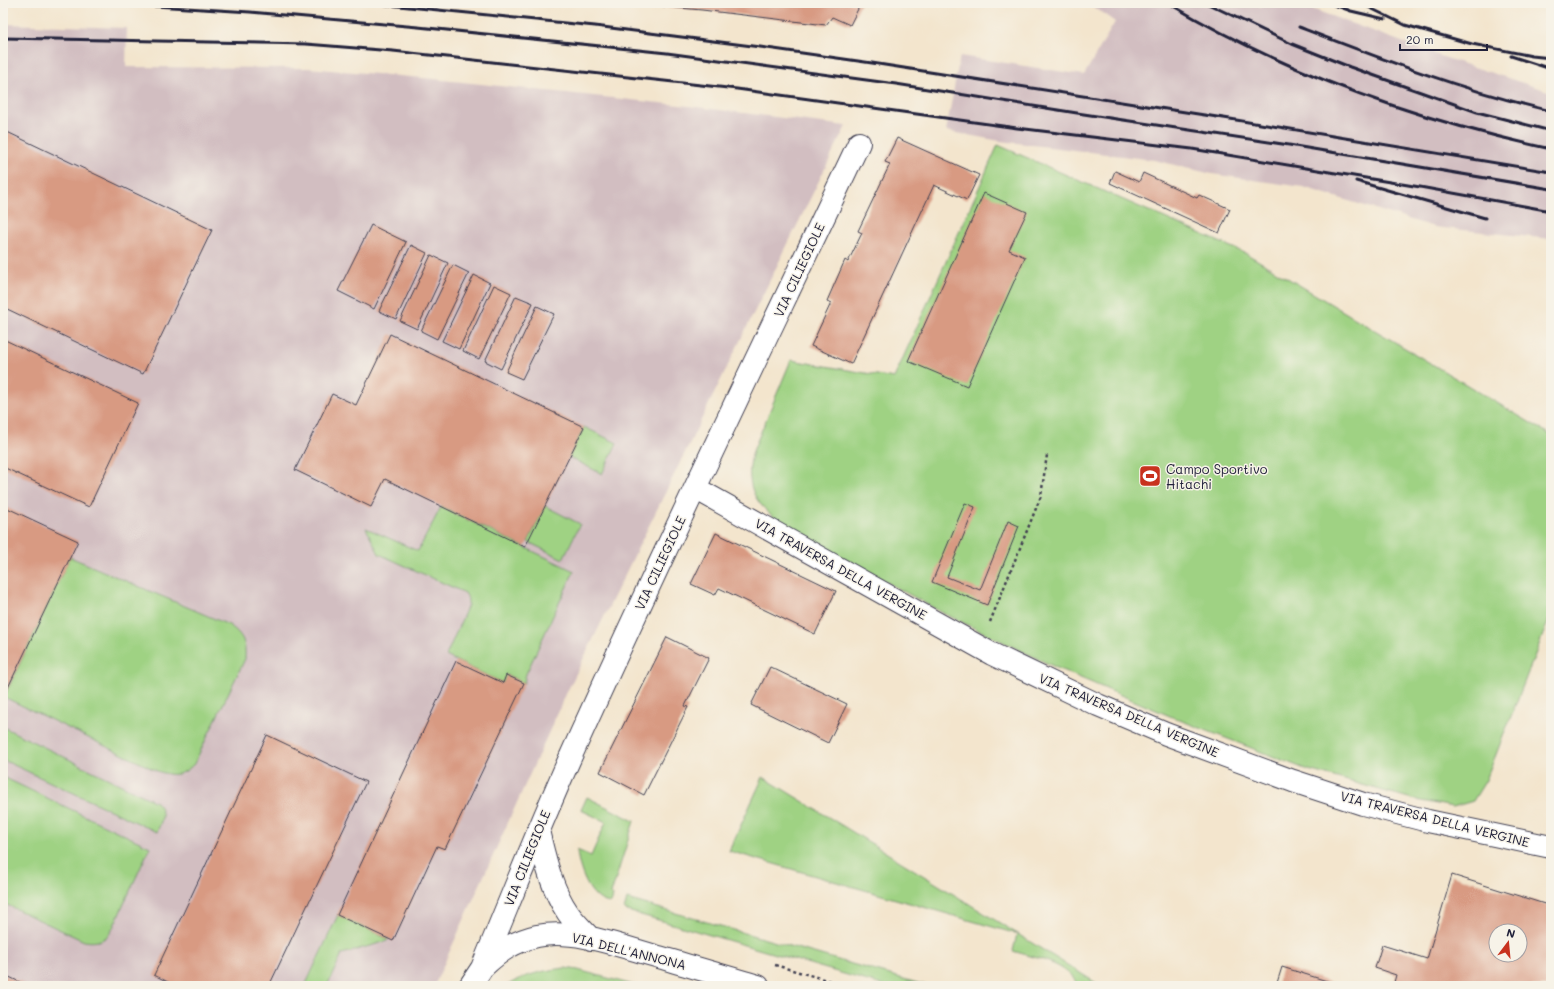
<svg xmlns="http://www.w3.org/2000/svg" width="1554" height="989" viewBox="0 0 1554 989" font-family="Mali,sans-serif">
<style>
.industrial{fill:#d2bec1}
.green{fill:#9fd283;stroke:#607a5f}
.building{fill:#d89a82;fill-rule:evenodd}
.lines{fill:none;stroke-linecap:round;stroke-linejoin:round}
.minor-casing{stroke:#413f51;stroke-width:24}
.path{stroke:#413f51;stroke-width:2.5;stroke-dasharray:3 3;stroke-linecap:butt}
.minor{stroke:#fff;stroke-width:22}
.rail{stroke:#22223b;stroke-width:3}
.labels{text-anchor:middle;stroke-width:3;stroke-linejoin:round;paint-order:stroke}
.street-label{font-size:13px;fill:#22223b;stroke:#f7f3e8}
.poi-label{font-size:13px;fill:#22223b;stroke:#f7f3e8;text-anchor:start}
</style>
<rect width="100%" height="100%" fill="#f7f3e8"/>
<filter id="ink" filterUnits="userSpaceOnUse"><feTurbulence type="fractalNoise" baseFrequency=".025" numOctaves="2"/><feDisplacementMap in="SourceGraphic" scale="8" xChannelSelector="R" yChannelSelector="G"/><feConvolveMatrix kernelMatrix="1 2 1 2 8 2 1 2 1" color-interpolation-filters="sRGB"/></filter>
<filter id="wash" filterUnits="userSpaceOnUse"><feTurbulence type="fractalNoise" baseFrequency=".012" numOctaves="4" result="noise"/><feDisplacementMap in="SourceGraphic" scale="16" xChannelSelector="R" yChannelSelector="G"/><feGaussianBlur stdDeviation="0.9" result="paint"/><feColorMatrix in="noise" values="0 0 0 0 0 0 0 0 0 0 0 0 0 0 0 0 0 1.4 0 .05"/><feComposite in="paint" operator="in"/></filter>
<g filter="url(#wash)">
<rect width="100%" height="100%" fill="#f3e5cd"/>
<path class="industrial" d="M1088,3H1255L1261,7L1263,3H1296L1440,56L1551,92V239L1434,227L1303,187L1212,174L1154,160L1000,141L946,131L960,56L1084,75L1115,22Z
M3,24L127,28L126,67L308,68L434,79L688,106L846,126L567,692L434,986H3Z"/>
<path class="green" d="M998,145L1247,254L1551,435V614L1486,780L1473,801L1453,807L1416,800L1305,769L1177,719L1057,668L943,613L795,532C762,511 741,493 753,451L791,360L894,378Z
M584,427L617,443L602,474L569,457Z
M545,506L580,524L563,559L528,542Z
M441,507L574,571L526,674L524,683L507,675L503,683L446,656L468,605C468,600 468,597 465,593L379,554L366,528L418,551Z
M70,557L229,625C243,635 246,642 245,659L194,764C181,777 173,776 157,771L4,697Z
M3,727L156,802C166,812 162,820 157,832L3,760Z
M3,777L150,847L112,930C106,941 96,943 84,941L3,903Z
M763,777C876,846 989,916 1101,986H1078C1068,963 1035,958 1013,951L1017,934L729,851Z
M587,797L634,821L611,894L613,895L612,901L610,903C589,901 578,867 577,850L591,856L606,822L581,810Z
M627,899L928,986H885L624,910Z
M338,915L388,939L387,941L342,954L327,986H305Z
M565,968L578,970L637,986H506C523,975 545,970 565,968Z"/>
<g id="blocks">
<path class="building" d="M633,3H861L850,25L832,17L826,25L702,10L633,4Z
M3,130L212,230L143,374L3,307Z
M897,138L979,175L967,200L934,185L851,364L811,346L831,303L827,301L845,260L848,262L862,233L858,231L890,164L885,162Z
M1115,171L1139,182L1143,173L1197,198L1199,195L1230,209L1219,233L1110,183Z
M984,193L1027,212L1009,250L1025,257L967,386L908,361Z
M371,225L406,242L374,309L338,291Z
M411,245L427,253L396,319L379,311Z
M431,255L448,263L417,329L400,321Z
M453,265L469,273L437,339L421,331Z
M474,275L490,283L459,349L442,341Z
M494,285L511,293L479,359L463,351Z
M516,296L533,303L501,369L485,361Z
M537,306L554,314L522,379L506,372Z
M390,334L584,427L525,547L385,479L371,507L295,470L332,394L356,405Z
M3,339L138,403L89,507L3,467Z
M965,503L975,507L947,577L980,590L1008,521L1019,526L987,605L932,582Z
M3,506L78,541L3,698Z
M716,533L836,591L815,634L719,588L715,595L691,584Z
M667,637L709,658L685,706L688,707L644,795L600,772Z
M456,661L503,683L506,675L524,683L445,849L437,846L393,941L337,915Z
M770,667L847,704L828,743L751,705Z
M267,735L366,782L269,986H176L154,975Z
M1452,875L1551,906V986H1393L1396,975L1375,968L1382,945L1427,959ZM1496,931H1520V955H1496Z
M1282,967L1343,986H1276Z
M3,974L28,986H3Z"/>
</g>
</g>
<g filter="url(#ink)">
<use href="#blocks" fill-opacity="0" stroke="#413f51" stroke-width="1"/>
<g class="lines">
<g class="minor-casing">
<path id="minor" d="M695,488L992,654L1098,705L1166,734L1293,781L1363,804L1428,821L1551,847
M538,831C545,859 551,888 568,913C574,922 583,930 591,939
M484,966C500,951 515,941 537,936C575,928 622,947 659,957C692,967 725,976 758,986
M470,986L482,968C511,898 539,827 570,758C663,551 762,348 859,143"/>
</g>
<path class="path" d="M990,622L1041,496L1047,455
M775,965L847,986"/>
<use href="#minor" class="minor"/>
<path class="rail" d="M107,3L250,12L418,27L667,53L896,84L1077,113L1289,145L1551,189
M369,3L595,26L760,47L872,63L1230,119L1551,172
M1168,3C1286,73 1417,120 1551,149
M1206,3L1292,44L1350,67L1477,112L1551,131
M1329,3L1351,11L1385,19
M1360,3L1405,25L1472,44L1532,56L1551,58
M1535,3L1551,6
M1299,27C1382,59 1464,91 1551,111
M3,38L306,44L393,51L737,89L1017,128L1192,149L1420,187L1551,211
M1511,56L1551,69
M1356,181L1485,218"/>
</g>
</g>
<defs>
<g id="stadium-square" transform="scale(1.15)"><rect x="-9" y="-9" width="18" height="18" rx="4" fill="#c8321e" stroke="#f7f3e8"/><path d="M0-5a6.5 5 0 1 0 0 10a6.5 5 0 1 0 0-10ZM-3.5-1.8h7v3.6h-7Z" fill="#fff"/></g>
</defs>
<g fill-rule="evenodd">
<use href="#stadium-square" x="1150" y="476"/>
</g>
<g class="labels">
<g class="street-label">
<text transform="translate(799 270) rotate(-65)" y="5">VIA CILIEGIOLE</text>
<text transform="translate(660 563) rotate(-65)" y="5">VIA CILIEGIOLE</text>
<text transform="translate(841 569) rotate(29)" y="5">VIA TRAVERSA DELLA VERGINE</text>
<text transform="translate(1129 715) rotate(23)" y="5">VIA TRAVERSA DELLA VERGINE</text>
<text transform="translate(1435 819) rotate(14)" y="5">VIA TRAVERSA DELLA VERGINE</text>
<text transform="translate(527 858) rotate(-68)" y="5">VIA CILIEGIOLE</text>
<text transform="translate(629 951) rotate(14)" y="5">VIA DELL'ANNONA</text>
</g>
<g class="poi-label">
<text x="1166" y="474">Campo Sportivo<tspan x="1166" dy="15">Hitachi</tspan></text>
</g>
</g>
<rect width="1554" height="989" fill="none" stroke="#f7f3e8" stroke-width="16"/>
<g transform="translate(1508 943) rotate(16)"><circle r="19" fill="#f7f3e8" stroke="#a29fa3"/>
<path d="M0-3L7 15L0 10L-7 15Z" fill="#c8321e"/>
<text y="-6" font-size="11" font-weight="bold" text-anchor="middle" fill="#22223b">N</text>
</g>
<path d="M1400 44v6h87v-6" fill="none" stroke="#22223b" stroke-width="2"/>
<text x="1406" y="44" font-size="12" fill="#22223b" stroke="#f7f3e8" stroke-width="3" paint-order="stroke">20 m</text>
</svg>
